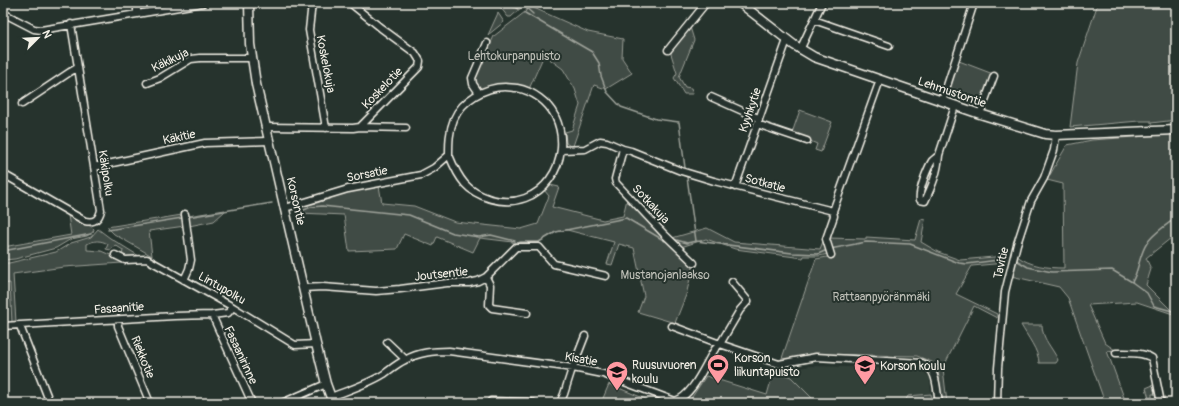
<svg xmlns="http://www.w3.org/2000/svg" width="1179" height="406" viewBox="0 0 1179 406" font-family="Pangolin,sans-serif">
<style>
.built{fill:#333f39}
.green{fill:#414b45;stroke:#9a9e96}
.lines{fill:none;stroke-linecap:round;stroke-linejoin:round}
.stream{stroke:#9fa39b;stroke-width:1.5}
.minor-casing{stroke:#f4f1e8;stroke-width:9}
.secondary-casing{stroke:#f4f1e8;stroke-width:11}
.minor{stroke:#26332d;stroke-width:6}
.secondary{stroke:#26332d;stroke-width:8}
.labels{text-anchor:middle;stroke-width:4;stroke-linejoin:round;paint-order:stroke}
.park-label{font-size:12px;fill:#bebfb7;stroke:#26332d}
.street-label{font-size:12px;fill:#f4f1e8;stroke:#26332d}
.poi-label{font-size:12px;fill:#f4f1e8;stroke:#26332d;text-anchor:start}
</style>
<rect width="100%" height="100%" fill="#26332d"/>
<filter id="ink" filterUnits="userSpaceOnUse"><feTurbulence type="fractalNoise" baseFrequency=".025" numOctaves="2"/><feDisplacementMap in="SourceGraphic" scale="8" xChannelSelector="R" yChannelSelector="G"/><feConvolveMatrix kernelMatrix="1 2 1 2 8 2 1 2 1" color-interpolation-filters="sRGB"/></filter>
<g filter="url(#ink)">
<path class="built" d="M810,366L921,369L930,378L931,394L908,396L904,403H817L791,378L795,369Z"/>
<path class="green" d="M497,3H521L524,5L511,17H508Z
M532,3H537L534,8L588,32L623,39L622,58L632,73L606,89L594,85L573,146H570L566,143L565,132L572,130L580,105L575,89L563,69L544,55L529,89L480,91L475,79L494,36L525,12Z
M1098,3H1176V120L1151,123V121H1139L1070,127L1078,63Z
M498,13L504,22L488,35Z
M690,27L694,40L679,77L685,87L691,88L693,94H684L674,78L677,73L671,54L672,49Z
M959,61L993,74L982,106L949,95L948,93Z
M800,110L832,122L821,152L815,150L817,144L792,133Z
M1176,134V234L1146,258L1151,269L1146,285L1176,315L1137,302L1088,305L1105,343L1115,350L1107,351L1126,403H1105L1068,298L1059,287L1011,276L1017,256C1030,266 1048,268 1064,268L1063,184L1047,180L1067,145L1092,140Z
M550,185L559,187L552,207L603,220L623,216L627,199L693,267L686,295L675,323L638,312L644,296L634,248L619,244L612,265L607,264L614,242L567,230L555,232L539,242L540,243H513V242L480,238L473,252L437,237L433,246L404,234L397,249L349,251L344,215L299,213L297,207L317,203L345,193L379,186L382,203L414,206L455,222L521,229L538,224L549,196L544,190Z
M225,210V211L214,221L189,226L188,216Z
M68,215L92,227L94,229L93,232L87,236L71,239L56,248L15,259L3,260V247L71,235Z
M182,215L185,226L149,231L152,256L114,234L107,227Z
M921,219L925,220L921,242L938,252L960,260L1005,256V263L972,266L956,294L997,314V318L974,306L943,368L947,403H942V401L938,370L932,362L917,356L810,354L781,361L816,259L833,256L828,238L866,239V237L915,240Z
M707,228L734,242L820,249L824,239L829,254L819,256H804L803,258L735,249L706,239L681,247L672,238Z
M98,229L110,238L139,256L125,258L122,257L123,250L115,245L111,250L106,249L108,244C101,240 94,240 87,244V250L101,251L122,260V263L64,267L13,274L16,322L12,323L10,283L3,284V263H9L56,252L71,243L91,237Z
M1021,325H1042C1042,339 1052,347 1058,360L1056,363H1039C1039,351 1027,336 1021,325Z
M774,370L791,377L817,403H688L706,376L767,395Z
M609,384L648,400L647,403H601Z
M1153,385L1155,394H1152V398H1149L1146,388Z
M931,394L933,403H904L908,396Z"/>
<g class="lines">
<path class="stream" d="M462,3L468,6L474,3
M507,3L518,9
M521,3L533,14
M525,13L592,52L599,63L601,76L607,92L621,107L656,119L679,122L685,168
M687,177L696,241
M304,210L311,207L322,206L409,215L453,233L479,237L491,235L515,241
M188,217L272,203
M108,230L182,218
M673,239L687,243L696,241L792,253L818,254L827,250
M520,242H539L556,232L626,218L665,241
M830,249L866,242L910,244L959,263L967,264L1006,259
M3,251L91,234
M1016,260L1028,267L1052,272L1112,270L1132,282L1147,293L1154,306L1176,312
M1132,282C1139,270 1139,255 1147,243C1154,233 1166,225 1176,218"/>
<g class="minor-casing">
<path id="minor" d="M312,3L309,30L326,128
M3,13L34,29L41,30L203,3
M137,13V3
M814,20L822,3
M668,50L706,3
M800,50L814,20L889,46
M147,83L160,78L191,59L200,58H251
M479,93L473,84L472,78L487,43
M711,97L758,118
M942,101L974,3
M22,104L70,72L77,68
M980,114L994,76
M757,124L807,141
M266,127L353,128L360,127L419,67L420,61L415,53L381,28L350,3
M360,127L406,128
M623,149L615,179L616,183L664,234L694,263
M562,150L585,149L600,141L607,142L623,149L631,151L681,171L714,181L833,211L880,80
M939,155C938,172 932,186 925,201L920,200C918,192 927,169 932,161C934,159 937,157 939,155L955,106
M94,167L205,143L269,141
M3,174L85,221C95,223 99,219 101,210L71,24
M735,187L787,40
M285,208L348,189L421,175L434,168L449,155C453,165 458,176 465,184C472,192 481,196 491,199C541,213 576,160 555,116C548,102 533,91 517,88C513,88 509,87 505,87C485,87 462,100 454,119C449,131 449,143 449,155
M115,255L125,260L147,259L233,307L295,345L316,344
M831,255L826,239L834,216L833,211
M486,277L490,285L489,305L492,308L527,313
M184,280L189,269L191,260L185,214
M303,288L323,287L376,291L400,289L447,283H469L478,281L486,277L516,247H539L554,264L606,276
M212,315L252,403
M118,320V326L150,403
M3,326L174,316L212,315L228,313L233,307
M20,326L50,403
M672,326L720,344L740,310L748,301L732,282
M387,342L405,359
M1116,353C1128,353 1142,352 1152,358L1161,403
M331,397C349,390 368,384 384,374C391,369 398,363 405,360C419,352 434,351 449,351L573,368L603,374L675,401C693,396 705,364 715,349L720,344L779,364L816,357L922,363C938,370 936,388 939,403
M491,401L527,402L534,403
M282,403L326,384
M560,403L564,394L571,372L585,336
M997,403L998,368L1005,292L1017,244L1031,201L1044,178L1054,150L1056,135"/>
</g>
<g class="secondary-casing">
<path id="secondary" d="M249,3L250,44L256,84L316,344L326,384L333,403
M740,3L794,45L814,57L980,114L1045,134L1056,135L1176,130"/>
</g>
<use href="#minor" class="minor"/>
<use href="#secondary" class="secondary"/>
</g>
</g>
<defs>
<g id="stadium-pin" transform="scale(1.15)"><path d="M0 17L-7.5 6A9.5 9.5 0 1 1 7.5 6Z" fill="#ff9aa2" stroke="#26332d"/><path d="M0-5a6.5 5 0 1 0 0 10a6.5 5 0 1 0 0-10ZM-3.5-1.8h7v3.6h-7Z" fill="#111"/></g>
<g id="school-pin" transform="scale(1.15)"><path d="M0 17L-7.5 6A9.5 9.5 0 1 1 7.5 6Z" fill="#ff9aa2" stroke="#26332d"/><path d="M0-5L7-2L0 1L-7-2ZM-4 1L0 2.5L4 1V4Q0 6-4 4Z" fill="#111"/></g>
</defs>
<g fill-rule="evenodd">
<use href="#stadium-pin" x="718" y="365"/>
<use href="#school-pin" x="865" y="366"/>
<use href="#school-pin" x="617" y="372"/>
</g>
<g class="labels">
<g class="park-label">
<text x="514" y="60">Lehtokurpanpuisto</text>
<text x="665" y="279">Mustanojanlaakso</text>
<text x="881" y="301">Rattaanpyöränmäki</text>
</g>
<g class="street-label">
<text transform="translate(170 60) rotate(-26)" y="4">Käkikuja</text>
<text transform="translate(326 64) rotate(79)" y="4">Koskelokuja</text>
<text transform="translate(382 88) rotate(-46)" y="4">Koskelotie</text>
<text transform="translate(952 92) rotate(19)" y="4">Lehmustontie</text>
<text transform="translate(750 110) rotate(-71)" y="4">Kyyhkytie</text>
<text transform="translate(179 137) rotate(-12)" y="4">Käkitie</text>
<text transform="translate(106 173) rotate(81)" y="4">Käkipolku</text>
<text transform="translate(367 174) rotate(-11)" y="4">Sorsatie</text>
<text transform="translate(765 183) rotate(15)" y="4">Sotkatie</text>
<text transform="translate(296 201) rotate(77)" y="4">Korsontie</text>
<text transform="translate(651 204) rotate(47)" y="4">Sotkakuja</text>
<text transform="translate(1001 263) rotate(-77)" y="4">Tavitie</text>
<text transform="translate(441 274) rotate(-6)" y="4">Joutsentie</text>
<text transform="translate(222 288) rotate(30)" y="4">Lintupolku</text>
<text transform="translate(119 308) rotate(-4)" y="4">Fasaanitie</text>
<text transform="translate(241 355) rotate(65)" y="4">Fasaanirinne</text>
<text transform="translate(143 357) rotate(68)" y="4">Riekkotie</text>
<text transform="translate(581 359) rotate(10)" y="4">Kisatie</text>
</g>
<g class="poi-label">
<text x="734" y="362">Korson<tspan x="734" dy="14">liikuntapuisto</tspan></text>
<text x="632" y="369">Ruusuvuoren<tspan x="632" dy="14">koulu</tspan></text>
<text x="880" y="370">Korson koulu</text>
</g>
</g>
<rect width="1179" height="406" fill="none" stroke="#26332d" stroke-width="16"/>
<rect x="8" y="8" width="1163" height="390" fill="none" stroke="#f4f1e8" stroke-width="1.5" filter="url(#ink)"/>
<g transform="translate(38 38) rotate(66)" stroke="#26332d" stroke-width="3" paint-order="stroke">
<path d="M0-3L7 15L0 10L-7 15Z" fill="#f4f1e8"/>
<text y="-6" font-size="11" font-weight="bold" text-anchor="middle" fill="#f4f1e8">N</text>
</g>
</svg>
